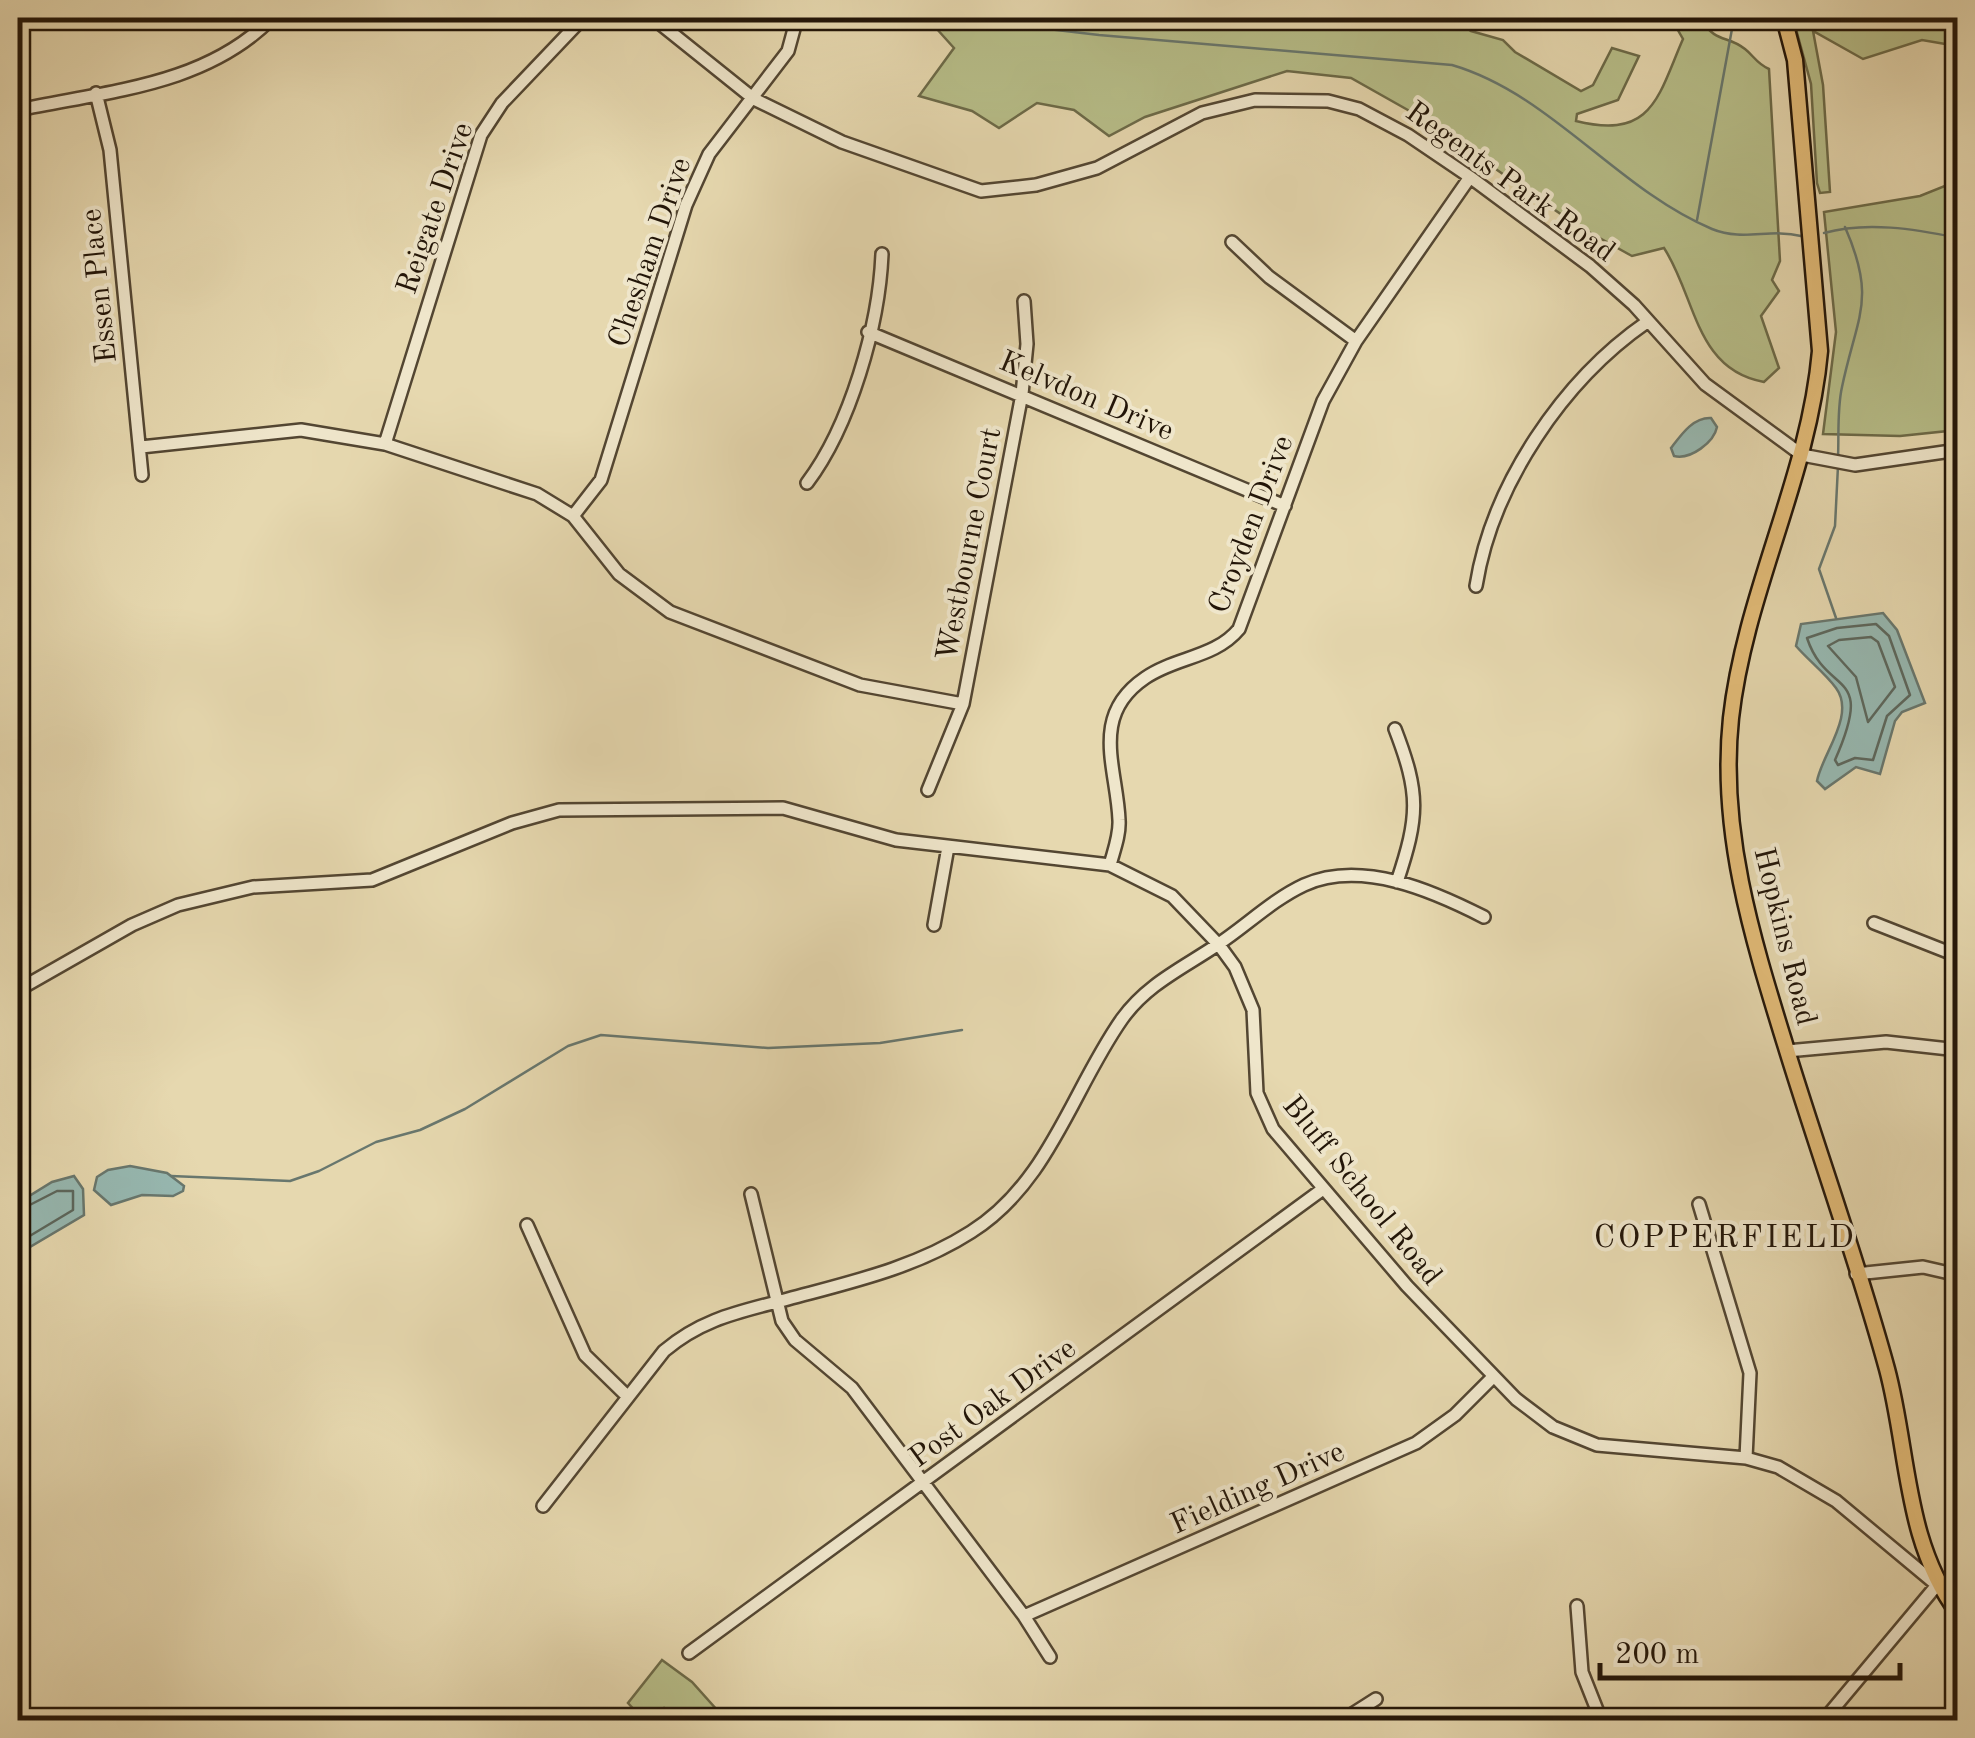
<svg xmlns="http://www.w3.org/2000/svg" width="1975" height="1738" viewBox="0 0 1975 1738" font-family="'Old Standard TT',serif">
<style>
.green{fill:#b7be89;stroke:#6c6a48;stroke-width:2.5}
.water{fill:#97b9b2;stroke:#68776e;stroke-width:2.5}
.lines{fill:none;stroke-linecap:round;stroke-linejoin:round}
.shore{stroke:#5c675d;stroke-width:2.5}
.stream{stroke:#68776e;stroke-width:2.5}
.minor-casing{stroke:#534632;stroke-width:16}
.major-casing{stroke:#221508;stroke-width:19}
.minor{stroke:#efe6cb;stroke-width:11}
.major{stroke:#e3bc78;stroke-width:14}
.labels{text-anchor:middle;stroke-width:8;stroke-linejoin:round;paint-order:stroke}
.street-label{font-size:30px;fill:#221508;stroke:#efe6cb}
.neighbourhood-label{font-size:32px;letter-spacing:2.5px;fill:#221508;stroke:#efe6cb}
</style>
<rect width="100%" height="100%" fill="#e6d8af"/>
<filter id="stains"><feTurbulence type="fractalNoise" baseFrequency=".002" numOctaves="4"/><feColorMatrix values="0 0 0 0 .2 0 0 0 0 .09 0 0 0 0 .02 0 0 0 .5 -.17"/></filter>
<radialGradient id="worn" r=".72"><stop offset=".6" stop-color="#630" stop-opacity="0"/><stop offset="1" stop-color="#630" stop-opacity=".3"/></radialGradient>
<path class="green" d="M927,18H1310L1309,29L1336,18H1452L1471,31L1503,40L1515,52L1581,91L1593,85L1612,48L1639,56L1618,100L1577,114L1576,121C1653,140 1658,96 1683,39L1675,25L1683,18H1699C1718,45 1726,34 1745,49C1754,56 1756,63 1769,69L1780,261L1772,280L1779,291L1761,316L1779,368L1764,382C1695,370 1696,297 1664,248L1632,256L1578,226L1422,118L1351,78L1287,71L1145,117L1109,136L1074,110L1037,103L999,128L972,111L919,96L954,48Z
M1793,18H1957V46L1922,40L1863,59L1813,31L1823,85L1830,192L1820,193L1817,183L1811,84Z
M1957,181V430L1900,436L1823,434L1836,332L1824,212L1920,196Z
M662,1660L692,1682L726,1720H673L664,1708L639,1715L628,1703Z"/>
<path class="water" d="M1711,418L1717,427C1714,442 1691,460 1674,456L1671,448C1681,435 1693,417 1711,418Z
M1883,613L1897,630L1925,703L1902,712L1895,721L1880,774L1856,767L1825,789L1817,781C1822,754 1856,715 1836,688C1825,673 1808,660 1796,646L1801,624Z
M130,1166L167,1173L184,1186L183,1191L173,1196L142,1195L111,1205L94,1190L97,1177L108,1170Z
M74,1176L83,1189L84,1215L18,1254V1203L52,1182Z"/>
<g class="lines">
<path class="shore" d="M1876,624L1889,636L1910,695L1887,716L1873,760L1855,758L1838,765L1835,760C1876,667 1827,698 1807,638L1837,628Z
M1871,637L1878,642L1895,687L1868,722L1856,677L1828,646L1839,640Z
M18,1211L57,1191H73V1210L18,1243"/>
<path class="stream" d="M1009,18L1048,29L1099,35L1452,65C1551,94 1617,189 1712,229C1744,242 1769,228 1801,236
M1697,220L1734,18
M1824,233C1866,221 1915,229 1958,238
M1838,458C1839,435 1837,409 1842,387C1857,315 1877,300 1845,227
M1836,618L1819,569L1835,526L1838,466
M171,1176L290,1181L319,1171L376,1142L420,1130L465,1109L568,1046L601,1035L768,1048L880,1043L962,1030"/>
<g class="minor-casing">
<path id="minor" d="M653,18L754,99L842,142L981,191L1036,185L1097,168L1202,113L1255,100L1328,101L1359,109L1408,135L1470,177L1590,266L1634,305L1705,384L1802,455L1855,465L1958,450
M96,93L110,150L142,475
M18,110C107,91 205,86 272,18
M1232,242L1269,277L1356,341
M868,332L1285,506
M385,444L481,135L502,103L583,18
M141,447L301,430L385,444L537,494L573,516L619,574L670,612L860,685L963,704
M807,483C850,426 879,326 882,254
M573,516L601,480L686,205L709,154L788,51L797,18
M1476,586C1492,485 1563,380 1647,322
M1395,729C1420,794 1419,816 1397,882
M928,790L963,704L1022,394L1027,344L1024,301
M1110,865C1114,850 1120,835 1119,820C1117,768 1089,716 1145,678C1175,657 1215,658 1239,629L1323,401L1356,341L1470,177
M1874,923L1958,956
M934,925L948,847
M18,990L132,925L178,905L253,887L372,880L512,823L559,810L783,808L896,840L1110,865L1172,896L1219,945L1235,967L1253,1010L1257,1093L1273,1129L1407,1286L1516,1399L1553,1427L1597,1445L1746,1458L1778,1467L1836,1501L1937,1585L1824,1720
M1787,1051L1886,1042L1958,1050
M751,1194L782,1321L795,1340L852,1388L1024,1616L1050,1657
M1699,1204L1750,1373L1746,1458
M527,1225L585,1355L628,1397
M1856,1274L1923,1267L1958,1275
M543,1506L664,1351C703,1318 740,1312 788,1299C851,1282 915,1268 971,1232C1049,1183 1072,1090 1122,1019C1147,984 1183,968 1217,945C1246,926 1272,900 1304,885C1361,859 1433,891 1484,917
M1577,1606L1582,1672L1601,1720
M1024,1616L1416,1443L1455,1415L1493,1377
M689,1653L1323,1189
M1343,1720L1376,1699"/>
</g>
<g class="major-casing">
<path id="major" d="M1784,18L1795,60L1820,351C1809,477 1745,592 1731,718C1719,831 1752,937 1785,1044C1818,1152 1857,1259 1887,1369C1909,1451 1904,1541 1958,1613"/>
</g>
<use href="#minor" class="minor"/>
<use href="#major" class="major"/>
</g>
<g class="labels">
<g class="street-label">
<text transform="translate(1511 181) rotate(36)" y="10">Regents Park Road</text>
<text transform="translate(434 208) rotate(-71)" y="10">Reigate Drive</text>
<text transform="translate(649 252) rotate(-71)" y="10">Chesham Drive</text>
<text transform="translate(98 286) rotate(-96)" y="10">Essen Place</text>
<text transform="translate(1087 395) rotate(23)" y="10">Kelvdon Drive</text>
<text transform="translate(1250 524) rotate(-69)" y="10">Croyden Drive</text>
<text transform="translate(968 544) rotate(-79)" y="10">Westbourne Court</text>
<text transform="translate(1786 936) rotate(76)" y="10">Hopkins Road</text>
<text transform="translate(1363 1190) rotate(51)" y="10">Bluff School Road</text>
<text transform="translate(992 1402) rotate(-36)" y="10">Post Oak Drive</text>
<text transform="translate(1257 1487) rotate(-24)" y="10">Fielding Drive</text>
</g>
<g class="neighbourhood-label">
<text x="1725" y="1247">COPPERFIELD</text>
</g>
</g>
<rect width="1975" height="1738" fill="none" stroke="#e6d8af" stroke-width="60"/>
<rect x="20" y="20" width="1935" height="1698" fill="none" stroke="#221508" stroke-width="5"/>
<rect x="30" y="30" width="1915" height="1678" fill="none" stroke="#221508" stroke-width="2.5"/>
<path d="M1600 1663v15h300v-15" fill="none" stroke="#221508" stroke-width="5"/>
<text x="1615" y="1663" font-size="30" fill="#221508" stroke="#efe6cb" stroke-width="8" paint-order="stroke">200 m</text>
<rect width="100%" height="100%" filter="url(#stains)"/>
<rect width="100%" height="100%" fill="url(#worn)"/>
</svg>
